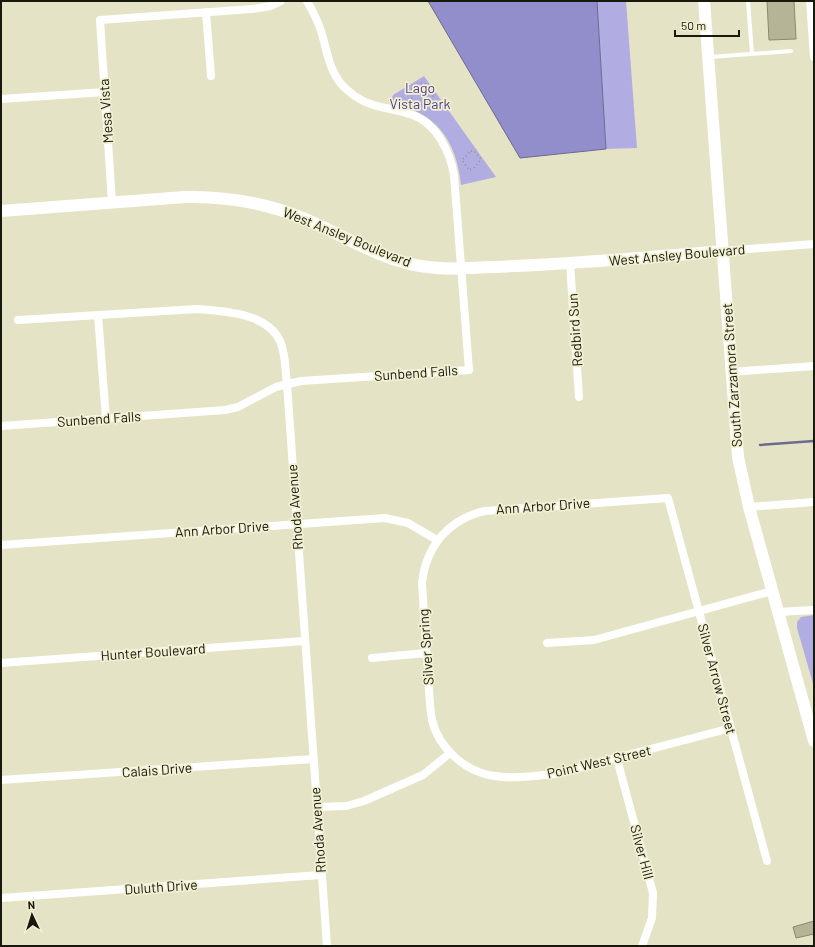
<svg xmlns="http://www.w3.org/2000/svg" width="815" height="947" viewBox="0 0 815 947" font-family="Barlow,sans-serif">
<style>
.green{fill:#b1ade2}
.water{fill:#928dcb;stroke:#6d6a92}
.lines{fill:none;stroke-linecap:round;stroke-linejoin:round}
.stream{stroke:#6d6a92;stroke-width:2.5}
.building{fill:#b6b497;stroke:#8b896d}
.path{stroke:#92917b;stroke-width:1.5;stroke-dasharray:1 3;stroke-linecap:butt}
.lane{stroke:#fff;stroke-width:4}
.street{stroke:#fff;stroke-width:8}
.secondary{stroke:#fff;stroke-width:12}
.labels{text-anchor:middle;stroke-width:3.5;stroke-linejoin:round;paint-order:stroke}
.park-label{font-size:14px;fill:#4c3f8c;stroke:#f2f0d2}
.street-label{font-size:14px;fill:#18180d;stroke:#f2f0d2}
</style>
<rect width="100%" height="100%" fill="#e5e3c5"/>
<path class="green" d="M597,1H626L637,148L606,149Z
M424,76L496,177L461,185C456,139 436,112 390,103L393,95Z
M814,615V687L797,628V622L801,617Z"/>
<path class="water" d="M428,1H597L606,149L520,158Z"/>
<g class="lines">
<path class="stream" d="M760,445L814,441"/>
</g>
<path class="building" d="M767,1H794L796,39L769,40Z
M814,921V934L796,938L793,927Z"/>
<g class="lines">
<path class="path" d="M411 94a11 11 0 1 1 22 0a11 11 0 1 1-22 0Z
M471,151H474L481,159L475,167L469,170L462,160Z"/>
<path class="lane" d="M748,1L752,54
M710,57L791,51"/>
<path class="street" d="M810,1L814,57
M206,12L211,76
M1,99L105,92
M112,202L100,20L252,9L271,6L281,1
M723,251L814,244
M570,263L579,397
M98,315L106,419
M18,320L197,309C224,311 267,313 280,341C286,354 285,370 287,384L327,946
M731,372L814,366
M1,426L225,410L238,407L276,387L301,381L469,370L454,175C450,152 437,124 413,115C384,105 366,110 342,85C328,69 327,48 320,28C317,19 312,10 307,1
M749,507L814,502
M1,545L385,518L408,523L437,540
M778,612L814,610
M547,643L594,640L772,591
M372,658L426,653
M1,663L304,641
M731,728L555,774C535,776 514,779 494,776C466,772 439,749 432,720C429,704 429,685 428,669C425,640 424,612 422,583C426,546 449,519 485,511L668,498C701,619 734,740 767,861
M617,759L653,893L652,918L642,946
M1,780L313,759
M317,807L346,806L364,801L423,775L450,753
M1,898L321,875"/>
<path class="secondary" d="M704,1L738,457L749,507L814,741
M1,211L185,197C225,196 265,203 303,218C341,234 379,259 420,266C451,271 483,267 514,266C584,263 653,257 723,251"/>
</g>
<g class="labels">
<g class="park-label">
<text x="420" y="93">Lago<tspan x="420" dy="16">Vista Park</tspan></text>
</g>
<g class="street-label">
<text transform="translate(106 111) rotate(-94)" y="5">Mesa Vista</text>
<text transform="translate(347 237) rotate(22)" y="5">West Ansley Boulevard</text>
<text transform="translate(677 255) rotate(-5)" y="5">West Ansley Boulevard</text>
<text transform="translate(575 330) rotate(-94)" y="5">Redbird Sun</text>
<text transform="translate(416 373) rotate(-4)" y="5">Sunbend Falls</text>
<text transform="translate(732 375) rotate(-94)" y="5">South Zarzamora Street</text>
<text transform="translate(99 419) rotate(-4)" y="5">Sunbend Falls</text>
<text transform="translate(543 506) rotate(-4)" y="5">Ann Arbor Drive</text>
<text transform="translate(295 507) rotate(-94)" y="5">Rhoda Avenue</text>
<text transform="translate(222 529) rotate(-4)" y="5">Ann Arbor Drive</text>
<text transform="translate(426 647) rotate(-94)" y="5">Silver Spring</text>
<text transform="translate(153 652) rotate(-4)" y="5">Hunter Boulevard</text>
<text transform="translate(717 679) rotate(75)" y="5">Silver Arrow Street</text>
<text transform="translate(599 762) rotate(-13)" y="5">Point West Street</text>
<text transform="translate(157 770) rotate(-4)" y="5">Calais Drive</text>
<text transform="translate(318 830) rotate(-94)" y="5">Rhoda Avenue</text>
<text transform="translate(642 852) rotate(75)" y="5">Silver Hill</text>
<text transform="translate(161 887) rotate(-4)" y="5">Duluth Drive</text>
</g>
</g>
<rect width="815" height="947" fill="none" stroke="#18180d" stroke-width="4"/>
<g transform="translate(32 915) rotate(356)" stroke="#f2f0d2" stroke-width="3" paint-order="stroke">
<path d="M0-3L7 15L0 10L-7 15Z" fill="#18180d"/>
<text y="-6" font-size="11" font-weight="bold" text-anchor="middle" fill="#18180d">N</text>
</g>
<path d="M675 30v6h64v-6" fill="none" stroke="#18180d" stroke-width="2"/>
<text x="681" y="30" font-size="12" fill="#18180d" stroke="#f2f0d2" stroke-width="3" paint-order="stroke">50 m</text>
</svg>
